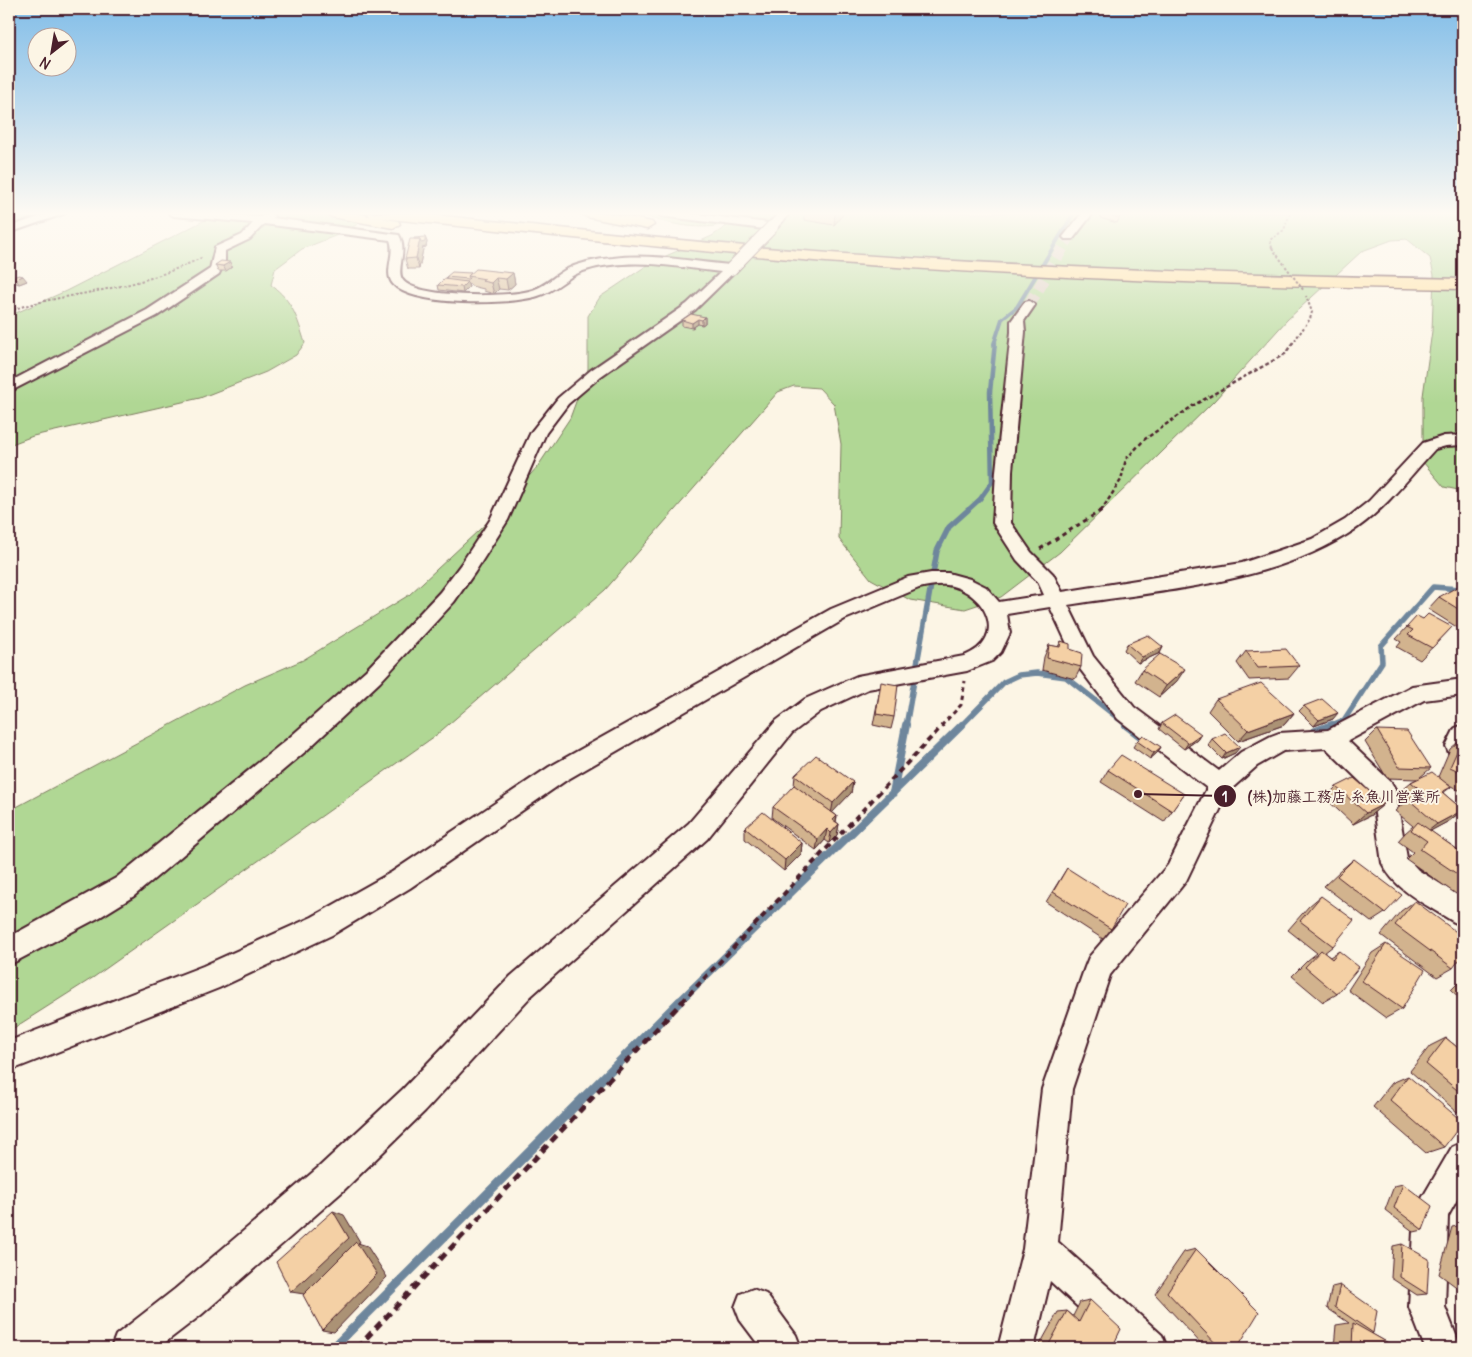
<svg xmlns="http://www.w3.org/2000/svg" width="1472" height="1357" viewBox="0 0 1472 1357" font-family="Delius,'Klee One',sans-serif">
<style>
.green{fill:#b0d794;stroke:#7d7b60}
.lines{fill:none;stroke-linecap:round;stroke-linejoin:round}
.stream-far4{stroke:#6e869c;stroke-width:4}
.stream-far3{stroke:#6e869c;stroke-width:4.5}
.stream-far2{stroke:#6e869c;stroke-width:5.5}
.stream-far1{stroke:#6e869c;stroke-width:8}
.stream{stroke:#6e869c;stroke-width:9}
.minor-tunnel{stroke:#d8cac0;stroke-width:12;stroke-dasharray:12 6;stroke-linecap:butt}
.minor-casing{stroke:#4a1f2b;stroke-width:4}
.highway-casing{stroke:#4a1f2b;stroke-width:3}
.path-far4{stroke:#4a1f2b;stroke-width:2;stroke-dasharray:2.5 2;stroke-linecap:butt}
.path-far3{stroke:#4a1f2b;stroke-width:2.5;stroke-dasharray:4 2.5;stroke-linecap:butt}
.path-far2{stroke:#4a1f2b;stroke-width:3;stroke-dasharray:4.5 4;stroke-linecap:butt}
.path-far1{stroke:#4a1f2b;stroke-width:4;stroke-dasharray:6 4.5;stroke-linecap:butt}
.path{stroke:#4a1f2b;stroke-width:5;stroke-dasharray:8 5.5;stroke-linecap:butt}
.minor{fill:#fcf5e5;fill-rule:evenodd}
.highway{fill:#fedd96;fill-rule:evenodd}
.minor-bridge-casing{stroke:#4a1f2b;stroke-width:14;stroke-linecap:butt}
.path-bridge{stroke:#4a1f2b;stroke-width:2;stroke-dasharray:2.5 2;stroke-linecap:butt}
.minor-bridge{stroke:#fcf5e5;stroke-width:12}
.wall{fill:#d2b38e;stroke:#4a1f2b}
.shaded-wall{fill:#ab9274;stroke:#4a1f2b}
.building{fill:#f4d0a5;stroke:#4a1f2b}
.leader{fill:none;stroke:#4a1f2b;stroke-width:2}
.callout-dot{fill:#4a1f2b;stroke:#fcf5e5;stroke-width:2}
.mark-label{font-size:15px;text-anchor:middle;font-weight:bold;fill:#fff}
.callout-label{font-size:15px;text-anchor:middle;font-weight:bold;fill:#4a1f2b;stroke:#fcf5e5;stroke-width:4;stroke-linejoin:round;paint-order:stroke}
</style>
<rect width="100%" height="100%" fill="#fcf5e5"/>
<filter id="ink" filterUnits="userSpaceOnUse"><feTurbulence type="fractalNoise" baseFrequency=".02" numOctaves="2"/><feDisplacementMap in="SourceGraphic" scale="10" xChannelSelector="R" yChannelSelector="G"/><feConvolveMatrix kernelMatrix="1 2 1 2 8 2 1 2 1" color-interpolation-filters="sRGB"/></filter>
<g filter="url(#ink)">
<path class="green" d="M13,213H50L9,227V215Z
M201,213H375L345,232L302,249L275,269L271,285C293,301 297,318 305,343L296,355L266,372L200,398L33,436L9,445V316L66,291L215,215Z
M637,213L682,217L723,224C702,232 657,222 637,213Z
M739,213H1463V491L1444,487L1423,462V396L1432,331L1434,275L1430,258L1407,239L1392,240L1362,251L1287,320L1214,401L1060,552L1001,597L965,609L910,600L871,579L839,539L841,444L834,404L819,388L794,386L778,392L605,590L435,736L94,977L9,1031V811L245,685L303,660L409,595L492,518L538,466L570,418L588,369V316L600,297L652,262L712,236L740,217Z"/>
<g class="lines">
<path class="stream-far4" d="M994,344L1002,319L1017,307L1074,213"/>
<path class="stream-far3" d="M967,511L980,499L992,482L990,392L995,342"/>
<path class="stream-far2" d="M906,726L937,551L949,527L968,510
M961,726L1004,682L1019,675L1037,673L1066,677L1128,726
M1329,726L1344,720L1382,662L1381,646L1433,587L1460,589L1463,585"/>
<path class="stream-far1" d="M1126,725L1148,742
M1313,732L1332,725
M893,793L906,725
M679,1002L962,725"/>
<path class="stream" d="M333,1348L680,1001"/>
<path class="minor-tunnel" d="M1029,305L1069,237"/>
<g class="minor-casing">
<path id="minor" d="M50,213H66L9,233V227Z
M169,213H213L259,217L270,213L274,216L273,218L399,235C408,250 396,269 402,279C414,299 508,297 529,291C543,288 553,277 565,270C579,263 597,259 613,258C652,253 692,262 731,265L737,269L695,310L601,376L568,404L546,433L508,520L475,572L454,602L380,682L306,751L134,896L100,917L9,965V937L116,878L290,737L366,670L440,592L461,564L490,520L531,432L558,398L591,370L687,304L721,272C685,268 648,260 611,265C599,266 586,269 574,275C562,282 552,292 538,296C510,305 413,307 393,284C383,272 396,254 390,240L264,224L250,239L225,251V261L219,274L157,316L9,392V382L147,310L210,269L215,247L242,235L253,223L174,216Z
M656,213H687L769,223L779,213H790L776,229L772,230L661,216Z
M1082,213H1093L1073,239H1065L1063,237Z
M1029,301L1035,305L1024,321L1025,332L1012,471L1011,523L1031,552L1053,574L1062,592L1242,563L1312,539L1345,520L1369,501L1423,443L1444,436L1463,435V445L1446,446L1435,449C1410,476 1387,507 1357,528C1274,584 1164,590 1068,605L1093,656L1134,707L1219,771L1241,752L1271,736L1279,733L1328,730L1412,686L1463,679V695L1424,700L1348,741L1391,782L1395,789L1407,858L1418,870L1463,898V926L1454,922C1429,906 1395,891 1382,863L1372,793L1326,748L1283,751L1257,766L1229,791L1186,881L1110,975L1072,1089L1058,1242L1162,1335L1167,1348H1122L1050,1281L1034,1348H998L1023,1249L1042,1089L1085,967L1089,957L1168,865L1207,788L1118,719L1077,665L1050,607L1007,614L1010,633L1001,652L992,661L967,671L868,689L821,711L792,733L707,839L531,996L425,1111L343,1191L201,1315L158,1348H111L116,1335L175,1289L319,1167L403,1089L511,976L689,823L776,721L805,699L857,676L964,656C1010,638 985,591 947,585C938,584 928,586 919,588L845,619L565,781L410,888L332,935L219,988L9,1071V1041L203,966L312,917L392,872L549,767L831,609L908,577L931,573H948L970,579L986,587L999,602L1044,595L1038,582L1017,560L993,523L996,471L1011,332V321L1025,302Z
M1463,725V758L1449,753L1446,746L1455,728Z
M1463,1142V1189L1448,1216L1445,1307L1461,1348H1425L1409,1307L1414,1212L1452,1147Z
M753,1289L766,1294L796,1335L801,1348H761L740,1320L735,1307L740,1294Z"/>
</g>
<g class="highway-casing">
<path id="highway" d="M325,213H355L370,216L368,213H415C553,227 691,243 830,253C1041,268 1252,275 1463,279V289C1251,286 1038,278 826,262C678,250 530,233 381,218L398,221L400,224L393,228L332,217Z
M580,213H608L652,222L654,225L647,229L587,217Z"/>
</g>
<path class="path-far4" d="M1272,248L1270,240L1284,230L1290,213
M9,311C42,299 77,296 111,288C143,282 174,271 203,257
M1292,344L1310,319L1312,312L1306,296"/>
<path class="path-far3" d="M1101,511L1121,480L1126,459L1145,439L1194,405L1285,354L1293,342"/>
<path class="path-far2" d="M1040,549L1102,510
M941,726L961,705L965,681"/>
<path class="path-far1" d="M682,1002L943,725"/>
<path class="path" d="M357,1348L683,1001"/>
<use href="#minor" class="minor"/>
<use href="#highway" class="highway"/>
<g class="minor-bridge-casing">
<path id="minor-bridge" d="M731,269L772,227"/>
</g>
<path class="path-bridge" d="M1272,248L1304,291"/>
<use href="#minor-bridge" class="minor-bridge"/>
</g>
<path class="wall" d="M804,213H844L834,225L804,220Z
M1102,213H1122L1117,223L1100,218Z
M425,237L427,242L426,247L422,248L423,249L419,269H408L405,259Z
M215,265L232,267L226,271H218Z
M471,273H513L515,284L508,290L499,289L494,294L484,291V289L471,286L470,284H468L469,287L463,293L439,290L438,285L447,280L446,277Z
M12,277L27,281L19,284L16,283Z
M705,317V323L702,325L698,324L692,328L682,326V320Z
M1463,590V631L1428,609L1439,597Z
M1423,619L1452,627L1420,660L1397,647L1401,642L1396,639L1407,627Z
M1061,641L1070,649L1081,667L1075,679L1042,670L1044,657L1049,645L1058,647Z
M1127,644L1163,647L1160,653L1138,663L1124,650Z
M1246,651L1299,666L1289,678L1249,680L1237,663Z
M1142,670L1177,681L1159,697L1135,681Z
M879,694L894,717L891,729L873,725Z
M1216,699L1294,713L1284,725L1238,741L1208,711Z
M1304,706L1333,719L1314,726L1299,711Z
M1162,723L1201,734L1197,740L1184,749L1159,729Z
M1377,730L1431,768L1419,778L1438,777L1450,749L1463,738V792L1443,782L1451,787L1443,793L1463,810L1449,821L1430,831L1460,851L1463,849V889L1456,894L1406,859L1413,852L1398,841L1405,833L1413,826L1395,811L1407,800L1398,793L1411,782L1417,779L1387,778L1365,742Z
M1212,739L1235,753L1222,759L1208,745Z
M1137,741L1161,747L1157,753L1150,759L1133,747Z
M1108,770L1184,794L1164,822L1101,782Z
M795,775L853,782L851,793L832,812L837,816L836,822L839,824L837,835L829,843L825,840L816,850L772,818L773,807L794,786Z
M1336,787L1384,804L1371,815L1353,824L1325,798Z
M745,828L802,843L801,854L784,871L745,839Z
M1354,859L1385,913L1371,922L1324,886L1342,869Z
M1067,868L1111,929L1103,939L1046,902Z
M1321,896L1333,946L1324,953L1330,957L1339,951L1337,994L1323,1002L1292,976L1308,960L1317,953L1288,930L1309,906Z
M1415,901L1453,968L1437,977L1381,935L1401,911Z
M1386,944L1402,1009L1386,1018L1348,990L1372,953Z
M1463,978V1001L1451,990Z
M1463,1034V1042L1458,1037Z
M1446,1038L1463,1052V1110L1457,1112L1410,1071L1430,1046Z
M1408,1076L1444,1147L1426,1153L1373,1107L1392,1083Z
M1403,1184L1423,1230L1414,1232L1385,1210L1394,1186Z
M1463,1225V1292L1439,1274L1452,1227Z
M1402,1244L1427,1294L1417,1295L1391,1278L1393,1246Z
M1196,1249L1237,1348H1205L1155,1294L1184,1252Z
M1340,1285L1373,1333L1372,1334L1397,1348H1334L1336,1325L1349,1323L1327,1308L1332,1287Z
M1090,1300L1112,1348H1038L1058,1312L1067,1311L1073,1316L1080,1302Z"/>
<path class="shaded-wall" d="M835,213H844L834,225Z
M425,237L427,242L426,247L422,248L423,249L419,269L416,258L420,239Z
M230,262L232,267L226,271L223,266Z
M513,273L515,284L508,290L506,279Z
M23,276L27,281L19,284L16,279Z
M496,278L499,289L494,294L491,283Z
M467,282L469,287L463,293L462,287Z
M705,317V323L702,325V320Z
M698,319V324L692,328V323Z
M1163,647L1160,653L1138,663L1142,657Z
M1185,669L1177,681L1159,697L1166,686Z
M1294,713L1284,725L1238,741L1248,730Z
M1338,713L1333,719L1314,726L1319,720Z
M1201,734L1197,740L1184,749L1188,743Z
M1161,747L1157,753L1150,759L1154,753Z
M1240,747L1235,753L1222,759L1226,753Z
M853,782L851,793L831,814L833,803Z
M1384,804L1371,815L1353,824L1366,813Z
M1463,810L1449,821L1423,835L1437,824Z
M837,816L835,826L833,820Z
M839,824L837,835L829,843L831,833Z
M827,829L825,840L816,850L818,839Z
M802,843L801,854L784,871L785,860Z
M333,1211L344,1215L360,1242L358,1243L367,1246L387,1277L334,1332L322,1330L304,1294L291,1292Z"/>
<path class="building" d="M1102,213H1122L1119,218Z
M425,237V242L421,243L420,239H414V238Z
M410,239H420L416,258L405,259Z
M221,261L230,262L223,266L215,265Z
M476,269L513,273L506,279L496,278L491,283L482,281L485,279L468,276Z
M452,272L471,273L468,276L469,278L468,279L446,277Z
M19,275L23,276L16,279L12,277Z
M444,279L467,282L462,287L438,285Z
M691,314L705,317L702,320L698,319L692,323L682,320Z
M1457,587L1463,590V612L1439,597Z
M1428,614L1452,627L1432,648L1408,635L1413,630L1407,627L1417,616L1423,619Z
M1148,635L1163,647L1142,657L1127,644Z
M1061,641L1070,644V649L1082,653L1081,667L1047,658L1049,645L1060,647Z
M1286,649L1299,666L1258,668L1246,651Z
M1160,654L1185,669L1166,686L1142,670Z
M881,682L898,685L894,717L876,714Z
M1261,683L1294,713L1248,730L1216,699Z
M1322,699L1338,713L1319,720L1304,706Z
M1175,715L1201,734L1188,743L1162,723Z
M1377,730L1407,731L1431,768L1399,767Z
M1225,733L1240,747L1226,753L1212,739Z
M1143,735L1161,747L1154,753L1137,741Z
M1463,738V773L1450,767Z
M816,755L853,782L833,803L795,775Z
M1121,755L1184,794L1172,811L1108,770Z
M1432,772L1451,787L1442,792L1463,810L1437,824L1408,799L1423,792L1411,782Z
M1354,778L1384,804L1366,813L1336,787Z
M794,785L837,816L833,820L839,824L831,833L827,829L818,839L773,807Z
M763,812L802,843L785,860L745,828Z
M1418,822L1462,853L1463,851V878L1420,849L1427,841L1411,830Z
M1354,859L1402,895L1385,913L1337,876Z
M1067,868L1125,905L1111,929L1053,892Z
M1321,896L1354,920L1333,946L1300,921Z
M1415,901L1463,937V955L1453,968L1395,925Z
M1386,944L1425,970L1402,1009L1362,981Z
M1321,950L1332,959L1339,951L1359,967L1337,994L1305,967Z
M1446,1038L1463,1052V1095L1426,1064Z
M1408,1076L1463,1122L1444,1147L1390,1100Z
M1403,1184L1432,1206L1423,1230L1394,1208Z
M333,1211L349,1238L291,1292L276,1262Z
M356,1242L377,1274L322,1330L303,1295Z
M1402,1244L1429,1259L1427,1294L1400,1277Z
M1196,1249L1259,1312L1237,1348H1220L1167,1292Z
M1463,1256V1274L1459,1271Z
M1340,1285L1377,1311L1373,1333L1335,1307Z
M1090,1300L1121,1329L1112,1348H1047L1067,1311L1079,1322Z
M1353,1323L1397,1348H1352Z"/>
</g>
<linearGradient id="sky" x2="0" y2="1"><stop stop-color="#81bde8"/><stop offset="0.53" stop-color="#fefaf3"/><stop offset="1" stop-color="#fefaf3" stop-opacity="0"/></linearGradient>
<rect width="1472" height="403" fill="url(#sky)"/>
<path class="leader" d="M1138 794L1225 796"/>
<g class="callout-dot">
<circle cx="1138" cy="794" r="5"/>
<circle cx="1225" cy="796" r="12"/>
</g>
<g class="mark-label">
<text x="1225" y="802">1</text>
</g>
<g class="callout-label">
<text x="1344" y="802">(株)加藤工務店 糸魚川営業所</text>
</g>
<rect width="1472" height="1357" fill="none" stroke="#fcf5e5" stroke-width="30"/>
<rect x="15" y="15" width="1442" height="1327" fill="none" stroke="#4a1f2b" stroke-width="2" filter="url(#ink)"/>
<g transform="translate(52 52) rotate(211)"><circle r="24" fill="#fcf5e5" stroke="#b59f9b"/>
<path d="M0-4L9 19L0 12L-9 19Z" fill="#4a1f2b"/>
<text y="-8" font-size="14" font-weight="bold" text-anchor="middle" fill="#4a1f2b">N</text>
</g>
</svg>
